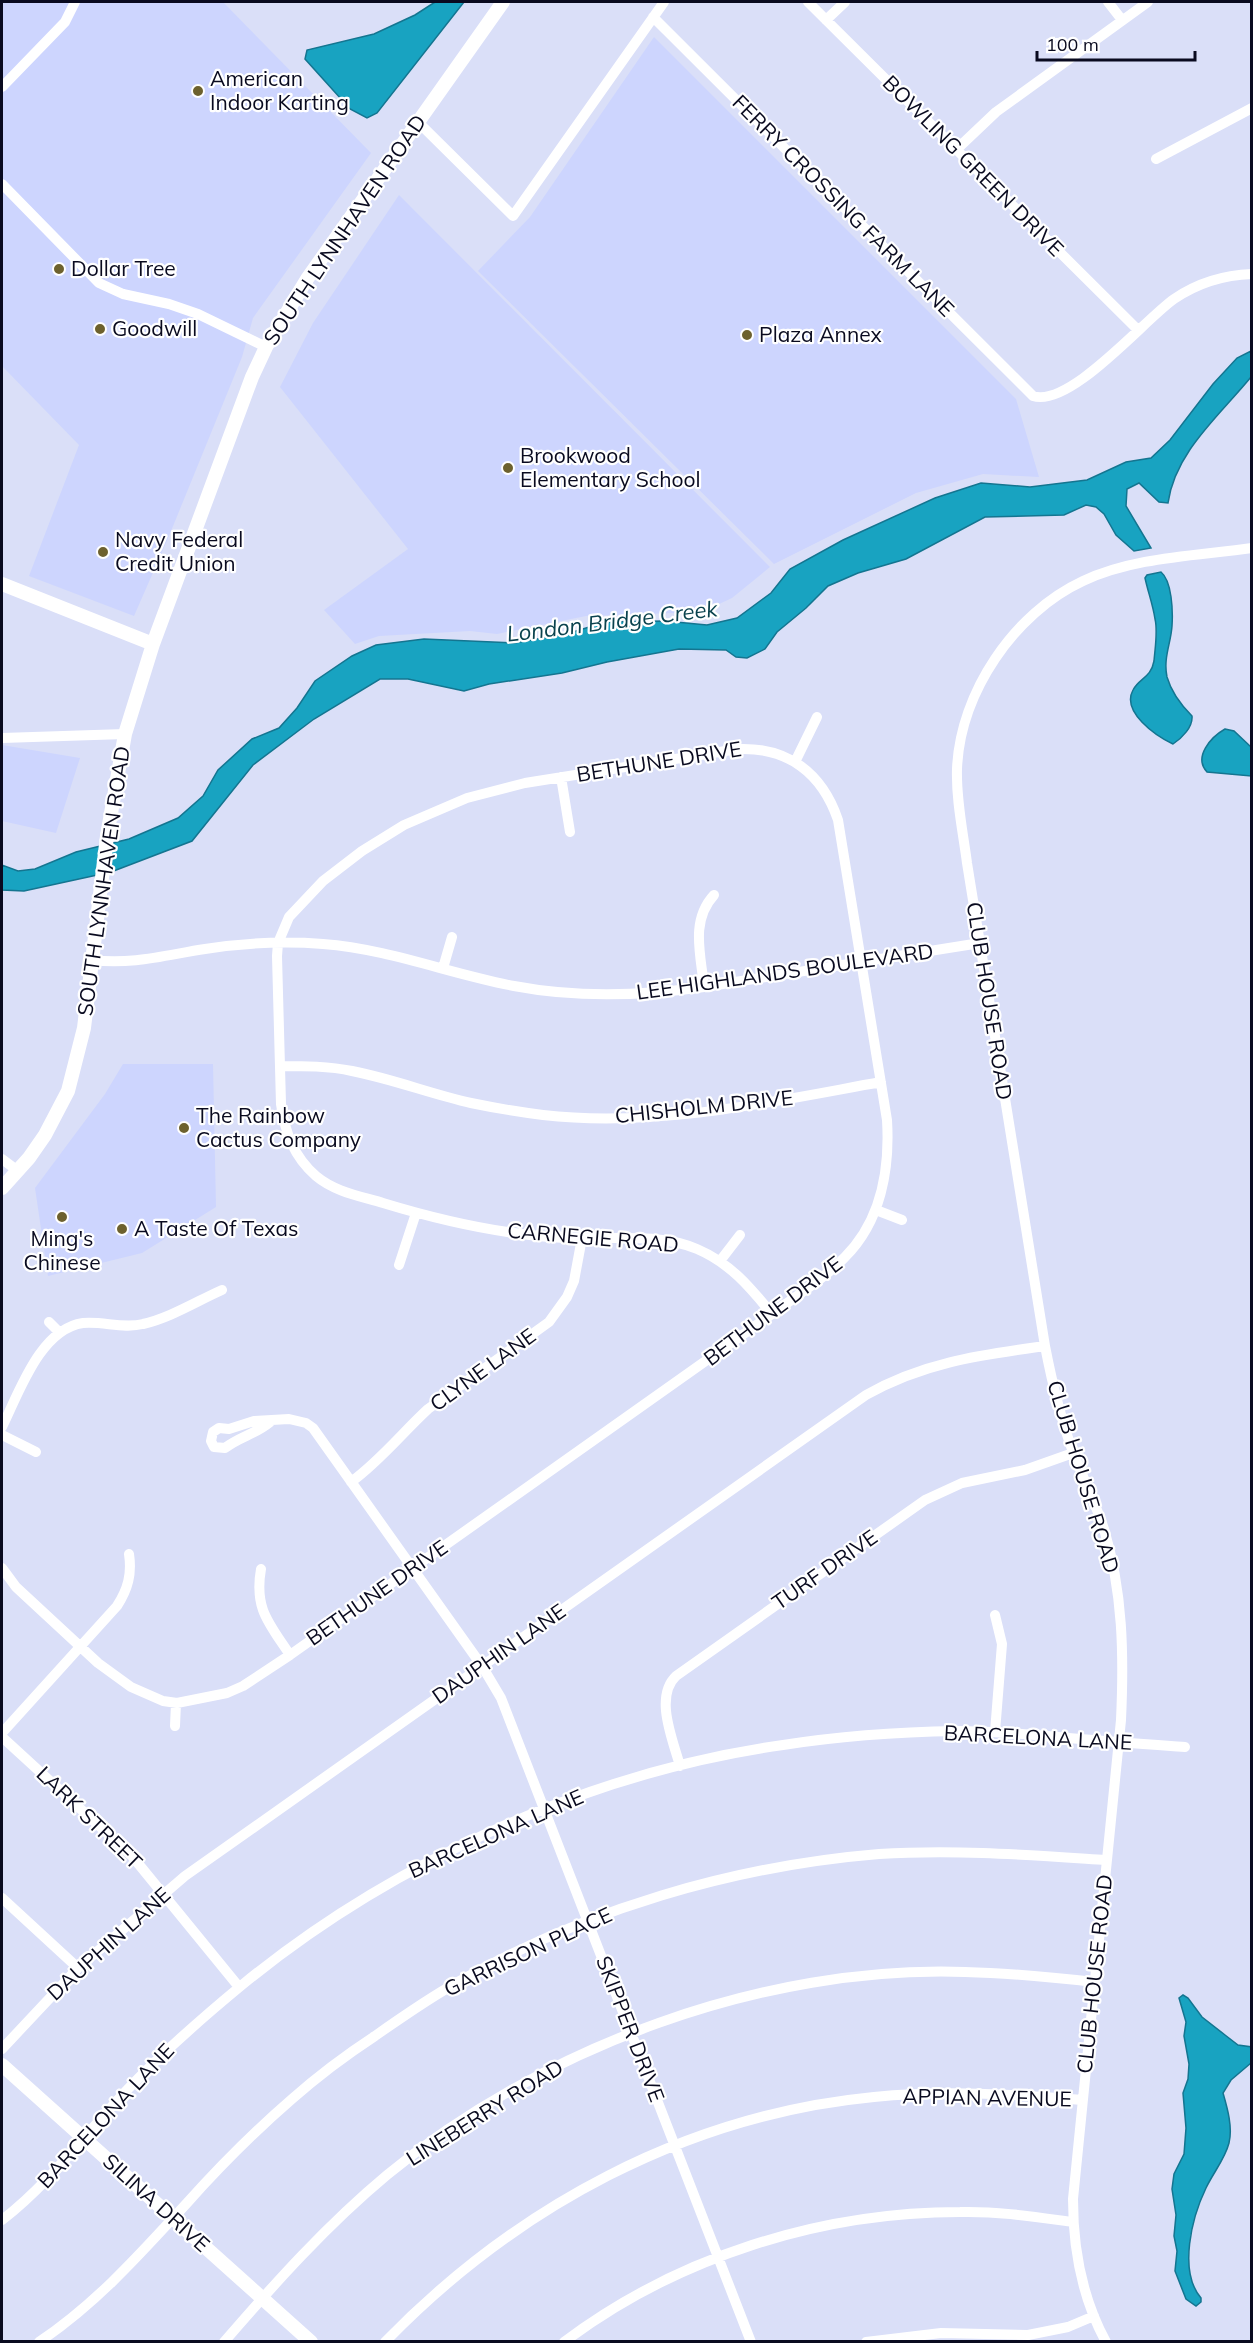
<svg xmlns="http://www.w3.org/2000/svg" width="1253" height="2343" viewBox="0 0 1253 2343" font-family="Mulish,sans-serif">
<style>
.built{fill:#cdd5fe}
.water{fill:#18a3c1;stroke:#147590;stroke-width:1.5}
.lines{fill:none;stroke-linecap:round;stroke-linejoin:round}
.street{stroke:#fff;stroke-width:10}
.secondary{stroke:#fff;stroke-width:14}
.poi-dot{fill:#6d612e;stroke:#fff;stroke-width:2}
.labels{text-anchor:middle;stroke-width:4.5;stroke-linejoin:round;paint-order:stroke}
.poi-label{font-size:21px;fill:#090a1f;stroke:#fff;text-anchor:start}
.street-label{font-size:21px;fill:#090a1f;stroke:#fff}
.water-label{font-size:22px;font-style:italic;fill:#0a424e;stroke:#fff}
</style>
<rect width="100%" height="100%" fill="#dadff8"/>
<path class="built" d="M2,2H223L371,153L253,318L242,357L169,536L134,616L29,576L79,445L2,366Z
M654,37L1016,399L1039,477L983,474L916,493L774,564L478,271L530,217Z
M399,195L770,567L732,598L702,612L586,616L497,634L470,631L379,636L355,644L324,610L408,549L280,387L313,323Z
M2,745L80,758L56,833L2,821Z
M123,1064H213L216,1207L142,1253L48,1276L35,1188L105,1094Z"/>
<path class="water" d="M435,2H464L377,113L367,118L350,109L305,59L307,50L374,34L415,15Z
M1251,351V377C1220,415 1175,452 1168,503L1159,502L1139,483L1127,489L1126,506L1151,548L1134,551L1116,535L1104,514L1096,507L1086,505L1064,515L985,517L906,559L858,573L828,586L806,608L777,632L765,649L747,658L736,657L726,650L679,649L607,662L562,673L489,684L464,691L408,679H380L314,719L253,765L192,841L111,872L24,891L2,890V865L18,871L35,869L76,852L129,839L178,818L203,796L218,770L252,739L279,728L297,708L315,681L352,656L376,645L424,639L514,643L566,634L606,622L665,621L707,625L737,618L771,593L790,569L843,540L935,498L981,483L1030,487L1087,480L1126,462L1151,458L1170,440L1213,384L1237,358Z
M1161,572C1172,581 1173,611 1172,626C1171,643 1163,658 1167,677C1171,691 1182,706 1192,716C1193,727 1182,738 1173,744C1156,736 1121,712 1133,690C1139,678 1151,678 1154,661C1155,648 1158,631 1155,619C1153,605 1148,592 1145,578L1147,575Z
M1225,729L1234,731L1251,747V776L1207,772C1193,757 1211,737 1225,729Z
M1183,1995L1188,1998L1202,2017L1225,2035L1238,2045L1252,2047L1251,2063L1231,2080L1223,2093C1227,2107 1233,2127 1229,2143C1225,2159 1213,2173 1206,2188C1192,2217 1178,2271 1201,2298V2302L1196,2306L1186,2299L1175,2271L1177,2251L1174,2236L1176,2215L1172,2189L1174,2174L1184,2154L1186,2128L1183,2093L1188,2079L1189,2064L1184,2036L1186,2022L1179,1998Z"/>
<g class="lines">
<path class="street" d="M808,2L1138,330
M1108,2L1122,20
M653,17L1033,396C1070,408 1144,320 1174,299C1196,284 1224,275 1252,274
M826,20L845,2
M2,87L65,22L75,2
M417,121L513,216L664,2
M957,149L996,112L1148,2
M1156,159L1252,108
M2,184L99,283L123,294L169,304L198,314L266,347
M2,738L125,734
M795,762L817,717
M561,777L570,832
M92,960C132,965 166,955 205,949C243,943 284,941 323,944C389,949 450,974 514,986C577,998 641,996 704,987L980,943
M443,968L452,937
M704,987C701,955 690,921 714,895
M280,1066C304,1066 329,1066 352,1071C393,1079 431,1094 471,1103C495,1108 519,1112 543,1115C656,1128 770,1102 881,1082
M2,1159L18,1171
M876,1210L902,1220
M720,1261L740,1235
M399,1265L416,1213
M49,1322L59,1332
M270,1422C254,1435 241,1436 225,1448L214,1447L211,1441L213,1432L219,1428L229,1429L254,1421L289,1419L306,1423L313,1428L482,1666L501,1698L751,2342
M2,1427C19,1393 40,1329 83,1323C103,1321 123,1329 143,1324C170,1318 197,1301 222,1290
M2,1435L36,1452
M351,1482C380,1461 402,1433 428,1409L549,1322L567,1297L574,1281L582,1238
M2,1568L16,1587L98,1663L131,1687L163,1701L177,1703L227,1693L243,1686L290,1655L772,1314C796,1296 824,1279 845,1257C881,1221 890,1169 887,1120L838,820C822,773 788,747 738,749L525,783L467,798L404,825L362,851L323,881L289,917L278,943L277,956L281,1104C285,1133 294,1157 316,1176C335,1192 360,1196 383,1203C442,1221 505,1235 566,1238C609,1240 657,1232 697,1249C730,1263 750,1287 772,1314
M261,1569C254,1609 269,1623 290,1655
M995,1615L1002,1644L995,1732
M175,1726L176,1703
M2,1733L117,1606C128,1589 132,1574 129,1554
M2,1737L132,1856L239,1987
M680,1766C673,1740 654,1697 676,1676L925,1500L962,1483L1025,1470L1073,1453
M2,1898L78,1968
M2,2049L78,1968L185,1876L866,1395C924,1362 981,1355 1045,1346
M2,2220C50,2183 86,2133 127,2090C163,2052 202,2018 242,1985C392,1862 590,1772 783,1745C840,1736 899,1732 957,1731C991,1731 1024,1734 1058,1737C1100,1741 1143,1744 1185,1747
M39,2342C97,2303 141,2253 187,2203C220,2166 255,2131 292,2099C318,2076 346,2055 375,2036C402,2017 429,1998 458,1982C585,1910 733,1866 879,1854C955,1849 1030,1855 1106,1860
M224,2342C275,2283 327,2225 387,2175C542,2047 764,1965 965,1972C1008,1973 1051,1977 1094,1982
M385,2342C516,2207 686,2115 874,2097C944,2090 1013,2094 1082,2100
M564,2342C677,2257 820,2212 960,2212C998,2211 1036,2217 1073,2222
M866,2342L941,2333L1028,2335L1068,2327L1094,2316
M1106,2342C1082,2298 1073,2247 1073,2199L1121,1720C1124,1655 1123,1592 1104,1529C1095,1502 1083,1478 1073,1452C1060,1417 1052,1382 1045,1346L967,863C963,832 956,800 957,769C960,693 1014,613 1083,581C1134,557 1196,556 1252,548"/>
<path class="secondary" d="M2,584L153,644
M2,1188L29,1158L45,1135L68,1091L84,1028L107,836L125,734L153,644L252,377L266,347L307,279L503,2
M2,2065L311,2342"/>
</g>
<g class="poi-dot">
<circle cx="198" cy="91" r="6"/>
<circle cx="59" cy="269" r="6"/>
<circle cx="100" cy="329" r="6"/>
<circle cx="747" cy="335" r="6"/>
<circle cx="508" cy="468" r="6"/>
<circle cx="103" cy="552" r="6"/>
<circle cx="184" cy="1128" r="6"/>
<circle cx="62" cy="1217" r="6"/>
<circle cx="122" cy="1229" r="6"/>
</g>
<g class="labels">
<g class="poi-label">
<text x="210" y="86">American<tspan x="210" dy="24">Indoor Karting</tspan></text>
<text x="71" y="276">Dollar Tree</text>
<text x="112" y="336">Goodwill</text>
<text x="759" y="342">Plaza Annex</text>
<text x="520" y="463">Brookwood<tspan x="520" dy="24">Elementary School</tspan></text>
<text x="115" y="547">Navy Federal<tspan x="115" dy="24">Credit Union</tspan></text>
<text x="196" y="1123">The Rainbow<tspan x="196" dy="24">Cactus Company</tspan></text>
<text x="134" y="1236">A Taste Of Texas</text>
<text x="62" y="1246" text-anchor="middle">Ming's<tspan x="62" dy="24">Chinese</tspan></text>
</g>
<g class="street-label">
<text transform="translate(973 166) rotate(45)" y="7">BOWLING GREEN DRIVE</text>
<text transform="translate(843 206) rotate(45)" y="7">FERRY CROSSING FARM LANE</text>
<text transform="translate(345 230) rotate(-56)" y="7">SOUTH LYNNHAVEN ROAD</text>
<text transform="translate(659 762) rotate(-9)" y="7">BETHUNE DRIVE</text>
<text transform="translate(104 881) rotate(-82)" y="7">SOUTH LYNNHAVEN ROAD</text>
<text transform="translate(785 972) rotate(-8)" y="7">LEE HIGHLANDS BOULEVARD</text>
<text transform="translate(989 1001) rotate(81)" y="7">CLUB HOUSE ROAD</text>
<text transform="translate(704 1107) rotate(-6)" y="7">CHISHOLM DRIVE</text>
<text transform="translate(593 1238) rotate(5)" y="7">CARNEGIE ROAD</text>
<text transform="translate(773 1311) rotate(-37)" y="7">BETHUNE DRIVE</text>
<text transform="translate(483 1370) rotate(-36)" y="7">CLYNE LANE</text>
<text transform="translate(1083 1477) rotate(73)" y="7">CLUB HOUSE ROAD</text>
<text transform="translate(825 1570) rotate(-35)" y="7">TURF DRIVE</text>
<text transform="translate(377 1593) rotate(-35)" y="7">BETHUNE DRIVE</text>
<text transform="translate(499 1654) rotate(-35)" y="7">DAUPHIN LANE</text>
<text transform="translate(1038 1738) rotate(3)" y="7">BARCELONA LANE</text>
<text transform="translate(89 1818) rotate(44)" y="7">LARK STREET</text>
<text transform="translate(496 1834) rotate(-24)" y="7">BARCELONA LANE</text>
<text transform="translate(109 1944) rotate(-42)" y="7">DAUPHIN LANE</text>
<text transform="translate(528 1952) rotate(-25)" y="7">GARRISON PLACE</text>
<text transform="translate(1095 1974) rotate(-84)" y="7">CLUB HOUSE ROAD</text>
<text transform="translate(630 2029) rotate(69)" y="7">SKIPPER DRIVE</text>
<text transform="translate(987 2098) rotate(1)" y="7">APPIAN AVENUE</text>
<text transform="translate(485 2113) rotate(-32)" y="7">LINEBERRY ROAD</text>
<text transform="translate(106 2116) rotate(-47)" y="7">BARCELONA LANE</text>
<text transform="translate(156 2203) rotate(42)" y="7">SILINA DRIVE</text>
</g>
<g class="water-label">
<text transform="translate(612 621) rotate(-7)" y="8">London Bridge Creek</text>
</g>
</g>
<rect width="1253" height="2343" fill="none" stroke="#090a1f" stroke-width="6"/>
<path d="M1037 51v9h158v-9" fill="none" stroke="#090a1f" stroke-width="3"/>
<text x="1046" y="51" font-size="18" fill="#090a1f" stroke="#ffffff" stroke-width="4.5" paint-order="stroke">100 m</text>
</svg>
